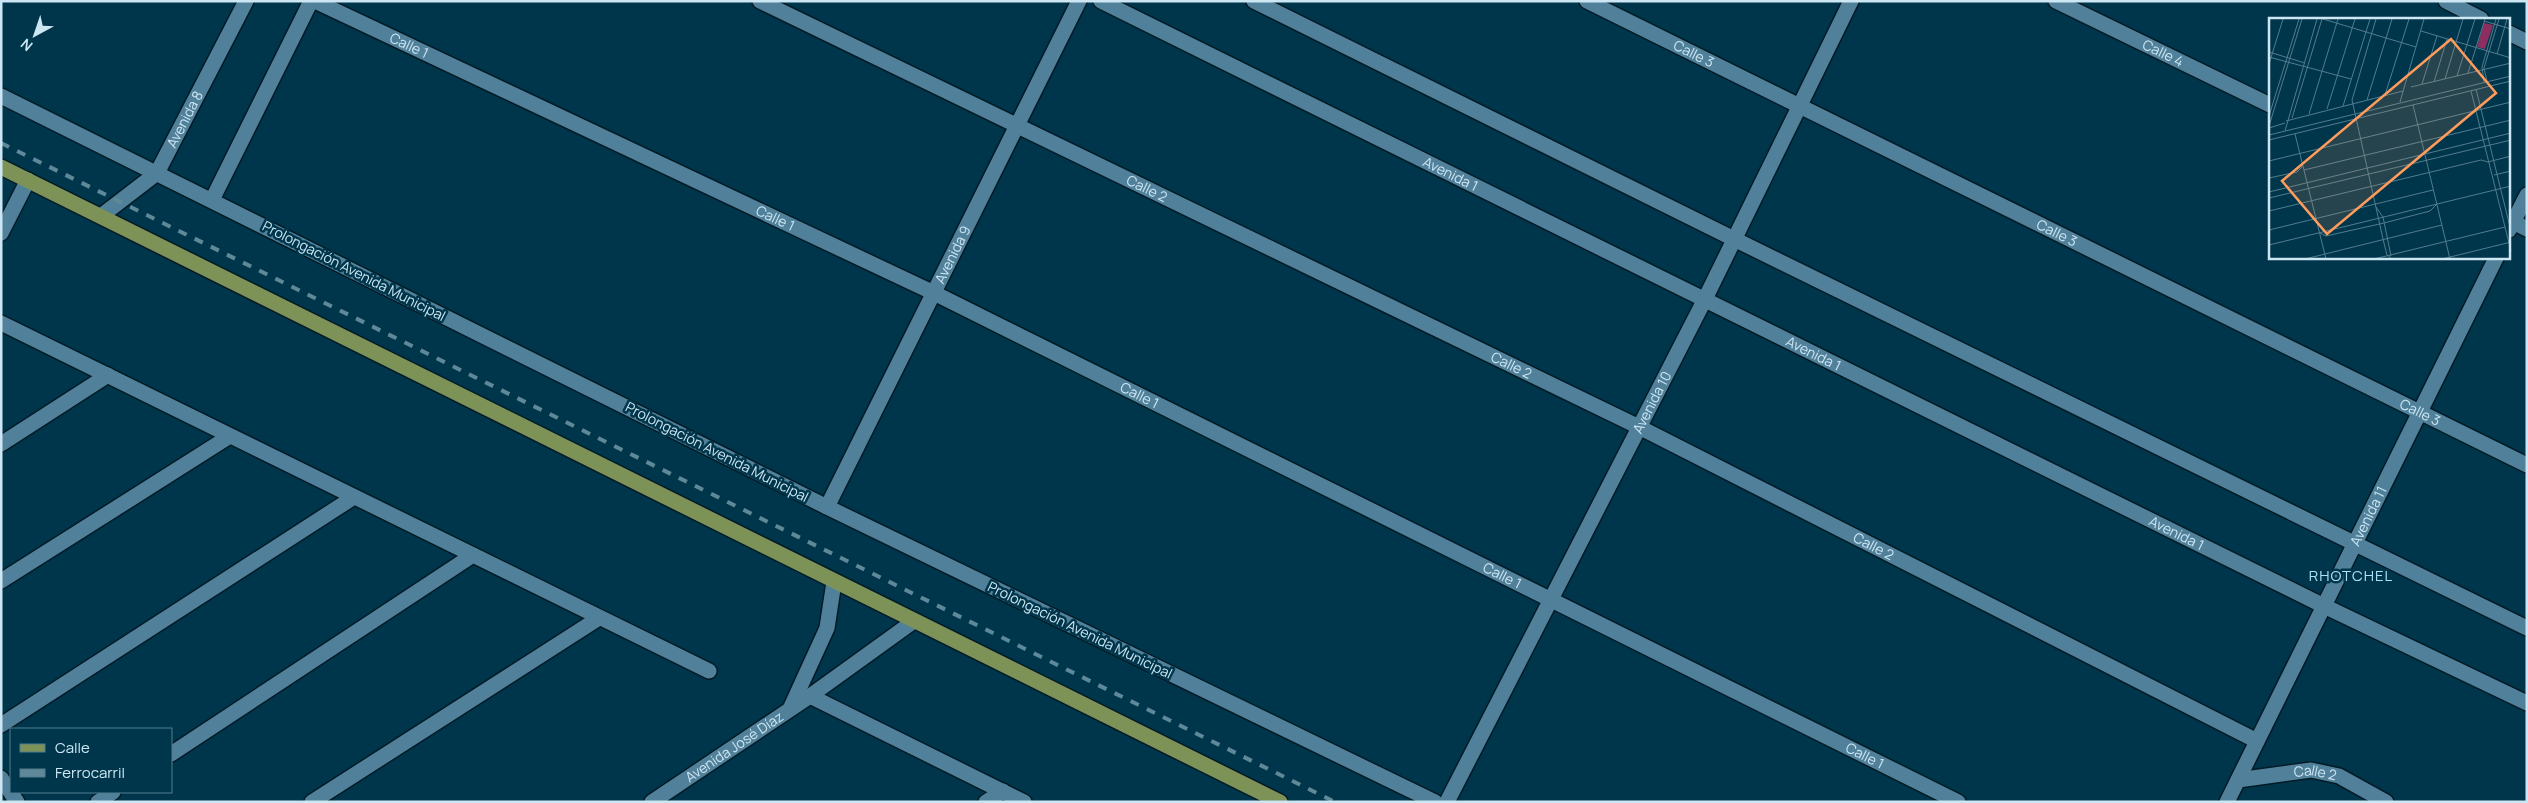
<svg xmlns="http://www.w3.org/2000/svg" width="2528" height="803" viewBox="0 0 2528 803" font-family="Manrope,sans-serif">
<style>
.lines{fill:none;stroke-linecap:round;stroke-linejoin:round}
.minor-casing{stroke:#031b27;stroke-width:18}
.major-casing{stroke:#031b27;stroke-width:18}
.minor{stroke:#51819a;stroke-width:15}
.major{stroke:#7d9257;stroke-width:15}
.rail{stroke:#5f8899;stroke-width:4;stroke-dasharray:9 9;stroke-linecap:butt}
.labels{text-anchor:middle;stroke-width:5;stroke-linejoin:round;paint-order:stroke}
.street-label{font-size:14px;fill:#cde6f3;stroke:#00364b}
.neighbourhood-label{font-size:15px;letter-spacing:1px;fill:#ade0fb;stroke:#00364b}
.inset-road{fill:none;stroke:#527c8e;stroke-width:1}
.view{fill:#ff9b5b;fill-opacity:0.15;stroke:#ff9b5b;stroke-width:2.5}
.inset-edge{fill:none;stroke:#cde6f3;stroke-width:2.5}
</style>
<rect width="100%" height="100%" fill="#00364b"/>
<g class="lines">
<g class="minor-casing">
<g id="minor">
<path id="s1" d="M315,1L934,293L1958,802"/>
<path id="s2" d="M760,1L1639,427L2257,741"/>
<path id="s3" d="M1101,1L2324,606L2527,703"/>
<path d="M1254,1L1734,239L2527,628"/>
<path id="s4" d="M1587,1L2527,465"/>
<path id="s5" d="M2056,1L2270,105"/>
<path d="M2446,1L2481,19"/>
<path d="M2509,33L2527,42"/>
<path d="M1,96L827,507L1435,802"/>
<path d="M212,200L311,1"/>
<path id="s6" d="M101,216L157,173L246,1"/>
<path d="M2509,220L2527,229"/>
<path d="M2509,230L2527,195"/>
<path d="M1,233L28,180"/>
<path d="M1,323L709,671"/>
<path d="M1,444L108,375"/>
<path id="s7" d="M827,507L1079,1"/>
<path d="M1,581L230,436"/>
<path d="M810,696L1024,802"/>
<path d="M790,709L827,628L834,582"/>
<path d="M1,725L354,497"/>
<path d="M171,754L473,555"/>
<path d="M1,778L17,802"/>
<path id="s8" d="M2238,780L2311,770L2339,776L2386,802"/>
<path d="M98,802L113,792"/>
<path d="M312,802L599,618"/>
<path id="s9" d="M652,802L810,696L914,621"/>
<path d="M986,802L1003,791"/>
<path id="s10" d="M1447,802L1705,299L1851,1"/>
<path id="s11" d="M2227,802L2496,258"/>
</g>
</g>
<g class="major-casing">
<path id="major" d="M1,167L1280,802"/>
</g>
<use href="#minor" class="minor"/>
<use href="#major" class="major"/>
<path class="rail" d="M1,143L1335,802"/>
</g>
<g class="labels">
<g class="street-label">
<text dy="5" stroke="none"><textPath href="#s1" startOffset="104">Calle 1</textPath></text>
<text dy="5" stroke="none"><textPath href="#s5" startOffset="119">Calle 4</textPath></text>
<text dy="5" stroke="none"><textPath href="#s4" startOffset="119">Calle 3</textPath></text>
<text dy="5" stroke="none"><textPath href="#s6" startOffset="131">Avenida 8</textPath></text>
<text dy="5" stroke="none"><textPath href="#s3" startOffset="390">Avenida 1</textPath></text>
<text dy="5" stroke="none"><textPath href="#s2" startOffset="430">Calle 2</textPath></text>
<text dy="5" stroke="none"><textPath href="#s1" startOffset="509">Calle 1</textPath></text>
<text dy="5" stroke="none"><textPath href="#s4" startOffset="524">Calle 3</textPath></text>
<text dy="5" stroke="none"><textPath href="#s7" startOffset="282">Avenida 9</textPath></text>
<text transform="translate(354 271) rotate(27)" y="5">Prolongación Avenida Municipal</text>
<text dy="5" stroke="none"><textPath href="#s3" startOffset="795">Avenida 1</textPath></text>
<text dy="5" stroke="none"><textPath href="#s2" startOffset="835">Calle 2</textPath></text>
<text dy="5" stroke="none"><textPath href="#s1" startOffset="914">Calle 1</textPath></text>
<text dy="5" stroke="none"><textPath href="#s10" startOffset="449">Avenida 10</textPath></text>
<text dy="5" stroke="none"><textPath href="#s4" startOffset="929">Calle 3</textPath></text>
<text transform="translate(717 452) rotate(27)" y="5">Prolongación Avenida Municipal</text>
<text dy="5" stroke="none"><textPath href="#s11" startOffset="319">Avenida 11</textPath></text>
<text dy="5" stroke="none"><textPath href="#s3" startOffset="1200">Avenida 1</textPath></text>
<text dy="5" stroke="none"><textPath href="#s2" startOffset="1240">Calle 2</textPath></text>
<text dy="5" stroke="none"><textPath href="#s1" startOffset="1319">Calle 1</textPath></text>
<text transform="translate(1080 630) rotate(26)" y="5">Prolongación Avenida Municipal</text>
<text dy="5" stroke="none"><textPath href="#s9" startOffset="99">Avenida José Díaz</textPath></text>
<text dy="5" stroke="none"><textPath href="#s1" startOffset="1724">Calle 1</textPath></text>
<text dy="5" stroke="none"><textPath href="#s8" startOffset="78">Calle 2</textPath></text>
</g>
<g class="neighbourhood-label">
<text x="2351" y="581">RHOTCHEL</text>
</g>
</g>
<g transform="translate(2269 18)">
<rect width="241" height="241" fill="#00364b"/>
<path d="M215,5L224,7L216,31L208,29Z" fill="#8d2e60"/>
<path class="inset-road" d="M54,1L147,29M107,1L83,82L114,221L118,237L123,241M215,3L242,11M152,13L242,40M0,34L36,45M228,36L238,1M0,39L82,61M0,46L14,1M199,55L216,1M188,58L206,1M176,61L194,1M218,63L215,50L230,1M165,64L178,21M215,64L213,49L227,1M153,66L168,18M142,69L242,45M207,71L242,213M202,73L242,233M116,77L140,1M98,82L123,1M131,84L155,1M144,87L181,241M74,88L101,1M58,91L86,1M40,96L69,1M0,98L30,1M23,100L53,1M17,103L134,73M0,108L33,1M0,110L16,105M16,113L48,1M26,116L57,241M0,117L242,58M0,122L242,63M0,143L242,84M35,152L242,102M225,157L242,153M0,160L28,154L34,148M0,174L242,115M0,180L242,122M107,189L114,199L122,238M0,193L212,142L219,144L242,138M0,212L164,172M51,215L57,218L115,205L161,193L168,186M0,227L242,168M36,241L173,207M105,241L236,209M173,241L242,224"/>
<path class="view" d="M182,21L227,75L58,216L13,163Z"/>
<rect width="241" height="241" class="inset-edge"/>
</g>
<rect width="2528" height="803" fill="none" stroke="#cde6f3" stroke-width="5"/>
<rect x="10" y="728" width="162" height="65" fill="#00364b" stroke="#527c8e"/>
<rect x="20" y="744" width="25" height="8" fill="#7d9257" stroke="#527c8e"/>
<text x="55" y="753" font-size="15" fill="#cde6f3">Calle</text>
<rect x="20" y="769" width="25" height="8" fill="#5f8899" stroke="#527c8e"/>
<text x="55" y="778" font-size="15" fill="#cde6f3">Ferrocarril</text>
<g transform="translate(35 35) rotate(220)" stroke="#00364b" stroke-width="4" paint-order="stroke">
<path d="M0-4L9 19L0 12L-9 19Z" fill="#cde6f3"/>
<text y="-8" font-size="14" font-weight="bold" text-anchor="middle" fill="#cde6f3">N</text>
</g>
</svg>
